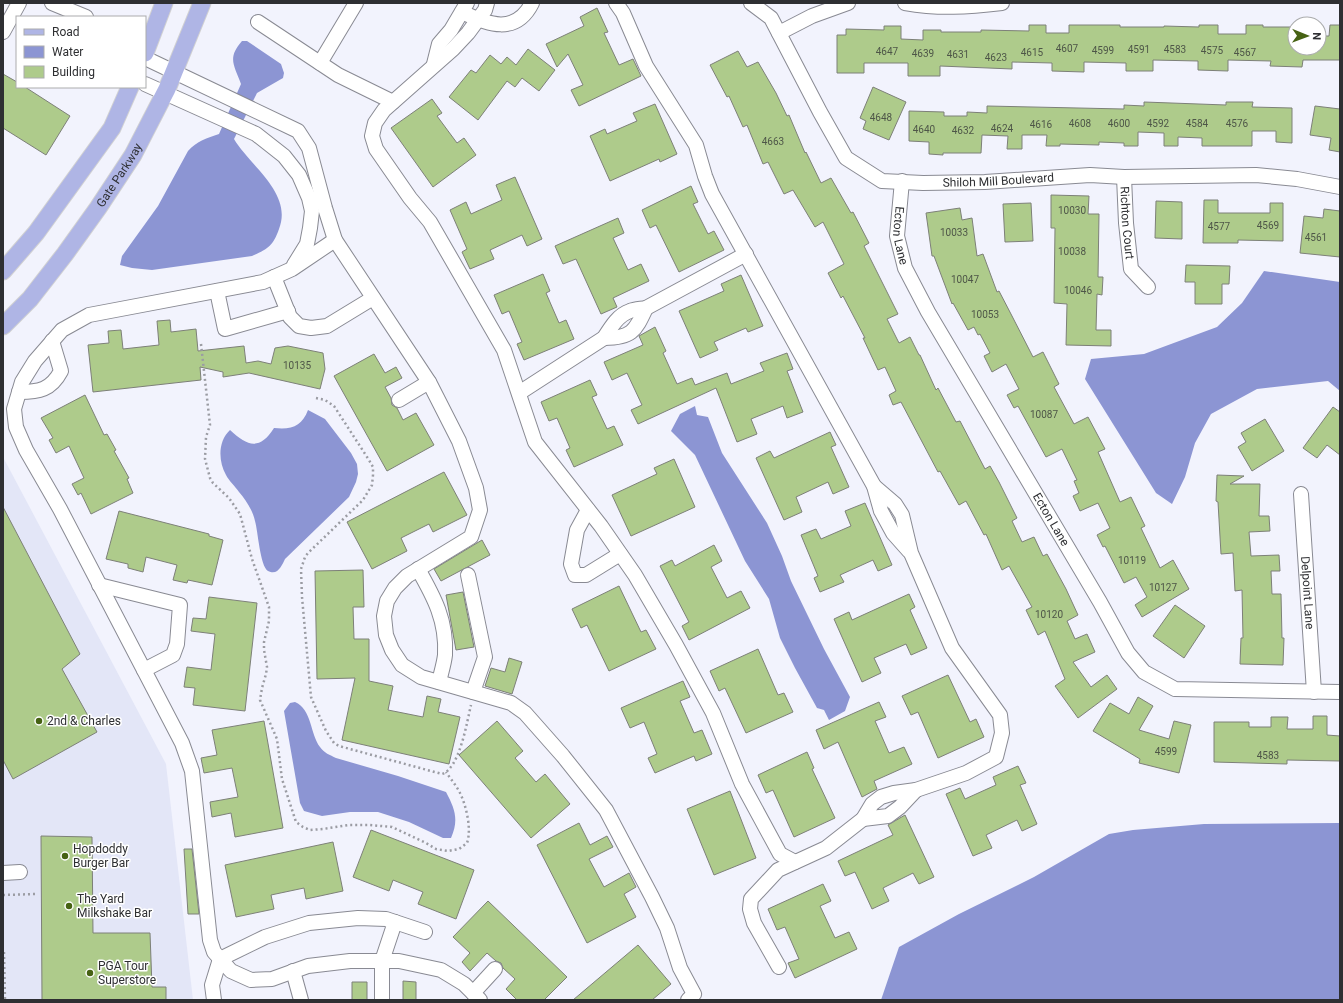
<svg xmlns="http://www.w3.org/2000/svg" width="1343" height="1003" viewBox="0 0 1343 1003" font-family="Roboto,sans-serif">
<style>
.built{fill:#e3e6f7}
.water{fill:#8c95d3}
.building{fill:#aecb8b;stroke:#7d8078}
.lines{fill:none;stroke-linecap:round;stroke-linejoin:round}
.minor-casing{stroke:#898a93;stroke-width:16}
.major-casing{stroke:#d1d1d2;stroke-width:19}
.path{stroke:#9b9ca3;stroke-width:2.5;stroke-dasharray:2 3;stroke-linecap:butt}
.minor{stroke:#fff;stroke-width:14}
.major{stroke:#afb5e5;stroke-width:17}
.poi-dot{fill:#466213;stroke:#fff;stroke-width:1.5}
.labels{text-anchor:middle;stroke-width:3;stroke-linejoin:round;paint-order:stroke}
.number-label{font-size:10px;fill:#4e5648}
.street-label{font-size:12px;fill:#2e2f32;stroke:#fff}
.poi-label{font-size:12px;fill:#2e2f32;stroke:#fff;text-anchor:start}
</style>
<rect width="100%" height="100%" fill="#f2f3fd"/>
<path class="built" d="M3,457L166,764L193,1000H3Z"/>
<path class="water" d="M242,41H247L281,64L284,73L283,78L257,93L234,139C250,166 293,193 279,229C273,246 268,249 252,256L152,270L132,268L120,265L122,256L158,206L188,151C197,141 207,138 219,134L241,84C234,65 227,58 242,41Z
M1264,271L1340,282V391L1328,381L1257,389L1211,414L1195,443L1185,477L1172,504L1156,493L1085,379L1091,359L1144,354L1217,327L1242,303Z
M695,406L697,415L708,417L722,453L767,523L782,556L791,581L824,649L850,697L845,711L829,720L824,710L817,708L795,668L780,638L769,599L745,561L695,455L671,431L680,414Z
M308,410L325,419L351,453L357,464L358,474L356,482L349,497L285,559C282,565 278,576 268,571C260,566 258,531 255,521C253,511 246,500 239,492C235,486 229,481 226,475C218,461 218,441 230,430C248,447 260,450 274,428C292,430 302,426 308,410Z
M295,702C312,709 310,734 320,747C324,753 330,755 336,758L398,776L446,792C455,809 459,820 451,838H443L409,822L378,812H350L322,816L304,811L300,803L284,711L290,703Z
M1340,823V1000H881L899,947L959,914L1034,877L1109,834L1133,830L1204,824Z"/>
<path class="building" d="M597,8L608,32L604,33L619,65L633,59L641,76L579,106L571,90L583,85L568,54L557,67L546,44L584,26L580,17Z
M1029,25H1046V33H1069V25H1120V27H1164V26L1199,27V25H1218V34H1246V25H1263V27H1295V48H1319V36H1329L1330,25H1340V60H1303L1302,67L1270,66L1271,61L1228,60V71L1198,70V61L1153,60V71H1126V63L1084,62V72L1052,71V63L1012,62V69L940,66V76H908V63H864V73H837V35H846V29L884,30V26H901V39L923,40V30H941V32H981V30L1029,31Z
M528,49L555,70L539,91L522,78L515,87L507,81L478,120L449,97L471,70L476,73L490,55L501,64L507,57L516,65Z
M738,51L747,67L758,62L776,93L787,116L789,115L805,153L806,152L821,183L831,178L851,213L853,212L869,243L864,246L898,314L887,319L899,343L910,337L919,355H920L936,390L938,388L956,422L960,421L985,469L990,466L999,482L1017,518L1012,521L1022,542L1034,537L1043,556L1047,554L1066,589L1078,615L1067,621L1075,639L1087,634L1095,652L1073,662L1091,687L1107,675L1117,689L1078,718L1055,686L1065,679L1045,631L1038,635L1026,610L1032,607L1009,566L1002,570L986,534L984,535L966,501L959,505L940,471L938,472L901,402L893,405L889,395L896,391L885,367L878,370L863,338H865L843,296L841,298L828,273L844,264L823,222L815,227L793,190L784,194L768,162L763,164L747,125L743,127L729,96L727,97L710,65Z
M3,74L17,82V87H25L70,116L46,155L3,128Z
M873,87L906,102L889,140L863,129L866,121L860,118Z
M432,99L442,113L437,116L457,143L464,138L476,155L433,187L391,128Z
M1144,102L1226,105V102H1253L1252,107L1292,108V143L1276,142V131H1252V146H1202V138L1178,137V146H1164V133L1138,132V146H1124V143L1099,142V145L1060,144V146H1046L1047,135H1022V149H1007L1008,136L982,135L981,153H943V155L929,154V142L909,141V111L944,112V116H967V112L987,113V106L1124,109V105L1144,106Z
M655,104L677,154L660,162L659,159L610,181L590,136L605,129L607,134L637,121L633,113Z
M1315,106L1340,109V152L1329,150L1331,138L1310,135Z
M515,177L542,239L527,246L522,235L490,250L494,259L470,269L462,252L467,249L450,210L466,202L471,214L502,200L496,185Z
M691,186L698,202L693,204L708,234L714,231L724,250L679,272L656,225L650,228L642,210Z
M1051,195L1089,196L1088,214H1099L1098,277H1103L1102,295L1097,294L1096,330H1111V346L1066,345L1067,304L1054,303L1055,228H1051Z
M1204,200H1218V213H1270V203H1283V241L1238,240V243H1203Z
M1156,201L1182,202V239L1155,238Z
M1031,203L1033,241L1005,242L1003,204Z
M960,208L962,220L972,218L977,256L983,254L997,292L999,291L1012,316L1033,357L1043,352L1059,384L1054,387L1074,424L1088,417L1105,449L1098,452L1120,502L1131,497L1145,526L1141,528L1160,568L1173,560L1189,589L1142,617L1135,605L1147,597L1136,577L1124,583L1105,546L1103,547L1097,535L1110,528L1098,503L1080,511L1073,496L1079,493L1074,481L1077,480L1062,449L1046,457L1018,406L1014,408L1007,395L1019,389L1006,364L992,372L984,356L990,353L980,334L978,335L974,327L968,330L953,303L952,304L934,256H932L926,213Z
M1324,209L1340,211V257L1300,253L1304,216L1323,218Z
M618,218L624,233L613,238L628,270L641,264L649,281L613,298L617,307L601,314L576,259L563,264L555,246Z
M1186,265L1230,266L1229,284H1222V304H1195V282H1185Z
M543,274L550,291L546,293L559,323L566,320L574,339L524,360L517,344L522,342L509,311L502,314L494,295Z
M741,275L763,326L748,332L746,328L714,342L718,350L700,358L679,311L724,291L721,284Z
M170,320L171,332L196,329L198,351L244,346L246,363L258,361L271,364L275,348L288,346L323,353L325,369L320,389L249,373L223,377V372L200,367L201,380L93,392L88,345L109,343L108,331L121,330L123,349L159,345L157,321Z
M655,327L666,351L663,353L677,384L692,378L695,385L727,373L731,384L764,371L760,363L787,353L793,369L787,371L803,412L787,418L783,406L751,419L757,434L737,442L716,388L638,424L631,410L642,405L627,373L612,380L604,362L643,345L639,336Z
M374,354L385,373L396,367L402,378L385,387L391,398L392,405L397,408L403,420L416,413L434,445L387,471L334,376Z
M590,380L597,395L592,397L607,429L614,426L623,445L574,467L566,450L570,448L557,418L549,421L541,402Z
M85,395L104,435L107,434L116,450L114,451L129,478L127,479L133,493L91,514L81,493L78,495L72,484L84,478L69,446L56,453L49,440L53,438L41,418Z
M1333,407L1340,412V455L1327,445L1317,458L1303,448Z
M1265,419L1284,451L1252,471L1238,447L1246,442L1241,433Z
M830,432L836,445L831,447L849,487L833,494L828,482L796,497L802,512L784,520L756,458L770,451L774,458Z
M674,459L695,507L631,536L612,495L657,474L654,468Z
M444,472L467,515L433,532L429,524L401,538L407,551L372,569L347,522Z
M1217,475L1244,476L1230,484H1260L1259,516H1269L1270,531L1249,532L1251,556L1279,555L1280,571H1271L1272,594H1281L1282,638H1284L1283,665L1240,664L1241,638H1243L1242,590L1235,591L1233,553L1221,554L1218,502L1216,501Z
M865,503L892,565L878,571L873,560L840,575L844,582L820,592L814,578L818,576L801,535L816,529L821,539L851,526L845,511Z
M3,507L80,654L62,669L97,732L13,779L3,760Z
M119,511L209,534V536L223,540L212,585L188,580L187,583L173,580L177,565L146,557L143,572L128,568V564L106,559Z
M482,540L490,555L441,581L434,569Z
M714,545L722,561L711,567L727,598L741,591L750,608L689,640L682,626L689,622L660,566L672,560L675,566Z
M363,570L364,607H353L354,639H369V681L393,686L388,710L423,717L427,696L441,699L438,712L460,717L449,764L342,740L355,678L317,679L315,571Z
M619,586L641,632L646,630L656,649L609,671L587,625L581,628L572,609Z
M463,592L474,647L456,650L446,595Z
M909,594L915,607L910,610L927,648L911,655L906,644L874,658L881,673L862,682L834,619L849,612L852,620Z
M209,597L257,603L245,711L193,705L195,688L184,687L187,667L211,670L215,634L191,631L193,618L206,619Z
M1175,605L1205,626L1184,658L1153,636Z
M758,649L778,695L784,693L793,712L746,733L725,688L719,691L710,671Z
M509,658L522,662L512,694L485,686L491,668L505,672Z
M948,675L970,722L976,719L984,737L938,758L918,712L911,715L902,696Z
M683,681L690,697L680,701L694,733L702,730L712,754L696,761L694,756L655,773L648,758L657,754L644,722L630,728L621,708Z
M1138,697L1153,706L1139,730L1169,739L1174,721L1191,725L1179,773L1139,763L1140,759L1093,731L1110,703L1129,714Z
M879,702L886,717L875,721L889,753L904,747L912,764L874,781L877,789L862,797L838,742L824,749L816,730Z
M1313,716H1327V735L1340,736V761L1287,760V764L1214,762V722H1249V727H1271V717H1288L1287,729H1313Z
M264,721L283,828L235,837L231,813L212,817L210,802L238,797L232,768L204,773L201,758L217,755L212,730Z
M497,721L523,751L515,758L536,782L545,774L570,804L531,838L459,755Z
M807,752L814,768L812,769L835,818L794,837L773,790L766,793L758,775Z
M1018,766L1026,783L1020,785L1037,824L1022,831L1017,820L986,835L992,848L973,856L946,794L960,788L965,799L996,785L993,777Z
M730,791L756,858L714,875L687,809Z
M905,815L934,877L919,884L913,873L883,888L889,901L872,909L855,872L845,876L838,861L893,835L888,825Z
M579,823L590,845L607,836L613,847L589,859L604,887L629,873L636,887L624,894L636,917L587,943L537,845Z
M371,830L474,870L456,919L418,904L423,892L393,880L389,891L353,877Z
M41,836L92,837L93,933H150L152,987H166V1000H42Z
M333,842L343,891L306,899L304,888L271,895L274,909L236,917L225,865Z
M184,849H192L199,914H188Z
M823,884L831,901L820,906L835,938L849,932L857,949L795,978L788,963L799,959L785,927L777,930L768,909Z
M488,901L567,977L544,1000H517L506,989L515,979L503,968L501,963L496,961L487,953L470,971L462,962L470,953L453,937Z
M638,945L671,984L652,1000H573Z
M403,981L416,982V1000H403Z
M352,982H367V1000H352Z"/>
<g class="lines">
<g class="minor-casing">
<g id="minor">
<path d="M52,3L86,17"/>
<path d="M487,3L485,10L468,33L453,49L384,110L375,123L372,136L376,149L410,198L430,222L504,350L535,442L601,526L635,575L676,645L713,713L742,784L780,854L795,862"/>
<path d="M616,3L623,13L646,66L696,145L705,176L712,194L874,486L881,511L893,533L909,551"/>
<path id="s1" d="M751,3L771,18L820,112L846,158L882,181L923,183L985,182L1090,175L1124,177L1256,175L1297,179L1340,187"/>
<path d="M905,3C939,9 968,7 1002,3"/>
<path d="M462,12C488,25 516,35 532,3"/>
<path d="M258,22L338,75L393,102"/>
<path d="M3,32L19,3"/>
<path d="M779,33L812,16L848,3"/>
<path d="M145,58L298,131L309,148L325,208L335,240L429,382L459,441L476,488L480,510L471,537L407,576L395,588L387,601L384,616L386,635L392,650L402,665L421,677L511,703L525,713L563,756L606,810L652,897L667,928L680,968L694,994L688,1000"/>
<path d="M320,63L356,3"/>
<path d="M434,64L439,44L451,30L467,3"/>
<path d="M145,84L256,134L284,156L299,175L309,198L312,211L310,228L307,244L294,265"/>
<path id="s2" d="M1124,177L1126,223L1131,269L1148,287"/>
<path id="s3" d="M902,181L897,236L905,268L928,312L1100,602L1128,653L1144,672L1175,689L1340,692"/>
<path d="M335,240L292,269L263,282L89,315L62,330L35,361L22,382L14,409L16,427L26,450L60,509L182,743L192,771L210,940L214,952L231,971L251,980L272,979L308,966L350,961H399L441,970L464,984L480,1000"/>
<path d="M274,277L290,317L299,326L311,328L327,326L373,298"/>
<path d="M217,291L225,329L288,311"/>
<path d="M604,338C631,338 635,332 646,308"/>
<path d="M19,392C39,392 51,390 61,371L52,341"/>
<path d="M519,393L604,338C611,327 618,315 630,311C635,309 641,309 646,308L746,254"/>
<path d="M399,400L429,382"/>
<path id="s4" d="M1301,494L1314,692"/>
<path d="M588,510L577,530L571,564L575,575H586L620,554"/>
<path d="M418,569C434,597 447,621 445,655C444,664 441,673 439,682"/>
<path d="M468,575L485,657L473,692"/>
<path d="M99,585L180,605L177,644L173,655L144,670"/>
<path d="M863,819L888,816L900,807L916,790"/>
<path d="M3,873L20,872"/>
<path d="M779,967L754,923L750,909L751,899L778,870L826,848L863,819L872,804L881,797L894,793L916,790L966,773L996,757L1002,733L1000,715L952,648L911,553L902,515L895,504L874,486"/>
<path d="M293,971L301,1000"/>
<path d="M473,993L495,969"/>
<path d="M214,1000L212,985L220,959L265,937L309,923L358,918L386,919L425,932"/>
<path d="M382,1000V961L395,922"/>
</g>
</g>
<g class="major-casing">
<g id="major">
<path d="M145,53L164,3"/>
<path d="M3,271L36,233L112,128L130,87"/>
<path id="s5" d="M3,326L30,299L65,254L98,208L133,155L167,89L202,3"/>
</g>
</g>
<path class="path" d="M201,344L210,425L206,437L205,459L210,478L213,483L229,498L240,514L252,559L269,607V621L264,642V650L267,667L266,674L262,688L260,700L277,739L282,779L296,822L303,827L310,830L323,829L349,825H370L392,827L426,843L436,849L448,851L459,849L467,843C472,829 466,804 459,791C455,784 450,778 446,772
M316,398L325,400L334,406L369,460L373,467V475L372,485L363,500L308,553L305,557L301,569L302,597L311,697L326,731L334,743L339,746L442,774C460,768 467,721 471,705
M3,895L36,894
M4,952L5,1000"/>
<use href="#minor" class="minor"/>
<use href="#major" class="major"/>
</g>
<g class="poi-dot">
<circle cx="39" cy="721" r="4"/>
<circle cx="65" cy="856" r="4"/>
<circle cx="69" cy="906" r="4"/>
<circle cx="90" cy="973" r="4"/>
</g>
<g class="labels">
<g class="number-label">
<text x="1067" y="52">4607</text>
<text x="1139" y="53">4591</text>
<text x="1175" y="53">4583</text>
<text x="1103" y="54">4599</text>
<text x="1212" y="54">4575</text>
<text x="887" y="55">4647</text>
<text x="1032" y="56">4615</text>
<text x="1245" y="56">4567</text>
<text x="923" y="57">4639</text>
<text x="958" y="58">4631</text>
<text x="996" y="61">4623</text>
<text x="881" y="121">4648</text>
<text x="1080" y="127">4608</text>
<text x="1119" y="127">4600</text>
<text x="1158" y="127">4592</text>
<text x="1197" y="127">4584</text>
<text x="1237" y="127">4576</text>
<text x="1041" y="128">4616</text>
<text x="1002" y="132">4624</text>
<text x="924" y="133">4640</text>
<text x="963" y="134">4632</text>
<text x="773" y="145">4663</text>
<text x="1072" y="214">10030</text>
<text x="1268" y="229">4569</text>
<text x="1219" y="230">4577</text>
<text x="954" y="236">10033</text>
<text x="1316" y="241">4561</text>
<text x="1072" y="255">10038</text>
<text x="965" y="283">10047</text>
<text x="1078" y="294">10046</text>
<text x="985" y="318">10053</text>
<text x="297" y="369">10135</text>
<text x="1044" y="418">10087</text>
<text x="1132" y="564">10119</text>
<text x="1163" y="591">10127</text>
<text x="1049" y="618">10120</text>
<text x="1166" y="755">4599</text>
<text x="1268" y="759">4583</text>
</g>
<g class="street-label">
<text dy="4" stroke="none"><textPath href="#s5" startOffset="191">Gate Parkway</textPath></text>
<text dy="4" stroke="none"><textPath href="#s1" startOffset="343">Shiloh Mill Boulevard</textPath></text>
<text dy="4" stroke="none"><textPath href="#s2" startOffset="46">Richton Court</textPath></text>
<text dy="4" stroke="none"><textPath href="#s3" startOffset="55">Ecton Lane</textPath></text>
<text dy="4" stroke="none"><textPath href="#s3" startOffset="379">Ecton Lane</textPath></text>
<text dy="4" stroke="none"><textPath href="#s4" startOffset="99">Delpoint Lane</textPath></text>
</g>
<g class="poi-label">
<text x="47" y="725">2nd &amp; Charles</text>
<text x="73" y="853">Hopdoddy<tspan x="73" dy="14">Burger Bar</tspan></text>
<text x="77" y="903">The Yard<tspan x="77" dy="14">Milkshake Bar</tspan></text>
<text x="98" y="970">PGA Tour<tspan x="98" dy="14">Superstore</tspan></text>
</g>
</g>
<rect width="1343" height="1003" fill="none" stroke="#2e2f32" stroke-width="8"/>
<rect x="16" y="16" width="130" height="72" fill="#ffffff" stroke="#abacad"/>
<rect x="24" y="29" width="20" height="6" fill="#afb5e5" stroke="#abacad"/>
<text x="52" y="36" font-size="12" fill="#2e2f32">Road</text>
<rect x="24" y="46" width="20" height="12" fill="#8c95d3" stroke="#abacad"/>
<text x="52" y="56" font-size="12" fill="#2e2f32">Water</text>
<rect x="24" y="66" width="20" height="12" fill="#aecb8b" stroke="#abacad"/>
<text x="52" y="76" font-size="12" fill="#2e2f32">Building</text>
<g transform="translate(1307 36) rotate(91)"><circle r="19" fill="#ffffff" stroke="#abacad"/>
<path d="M0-3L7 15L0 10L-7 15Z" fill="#466213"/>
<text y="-6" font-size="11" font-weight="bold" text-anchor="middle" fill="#2e2f32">N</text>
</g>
</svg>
